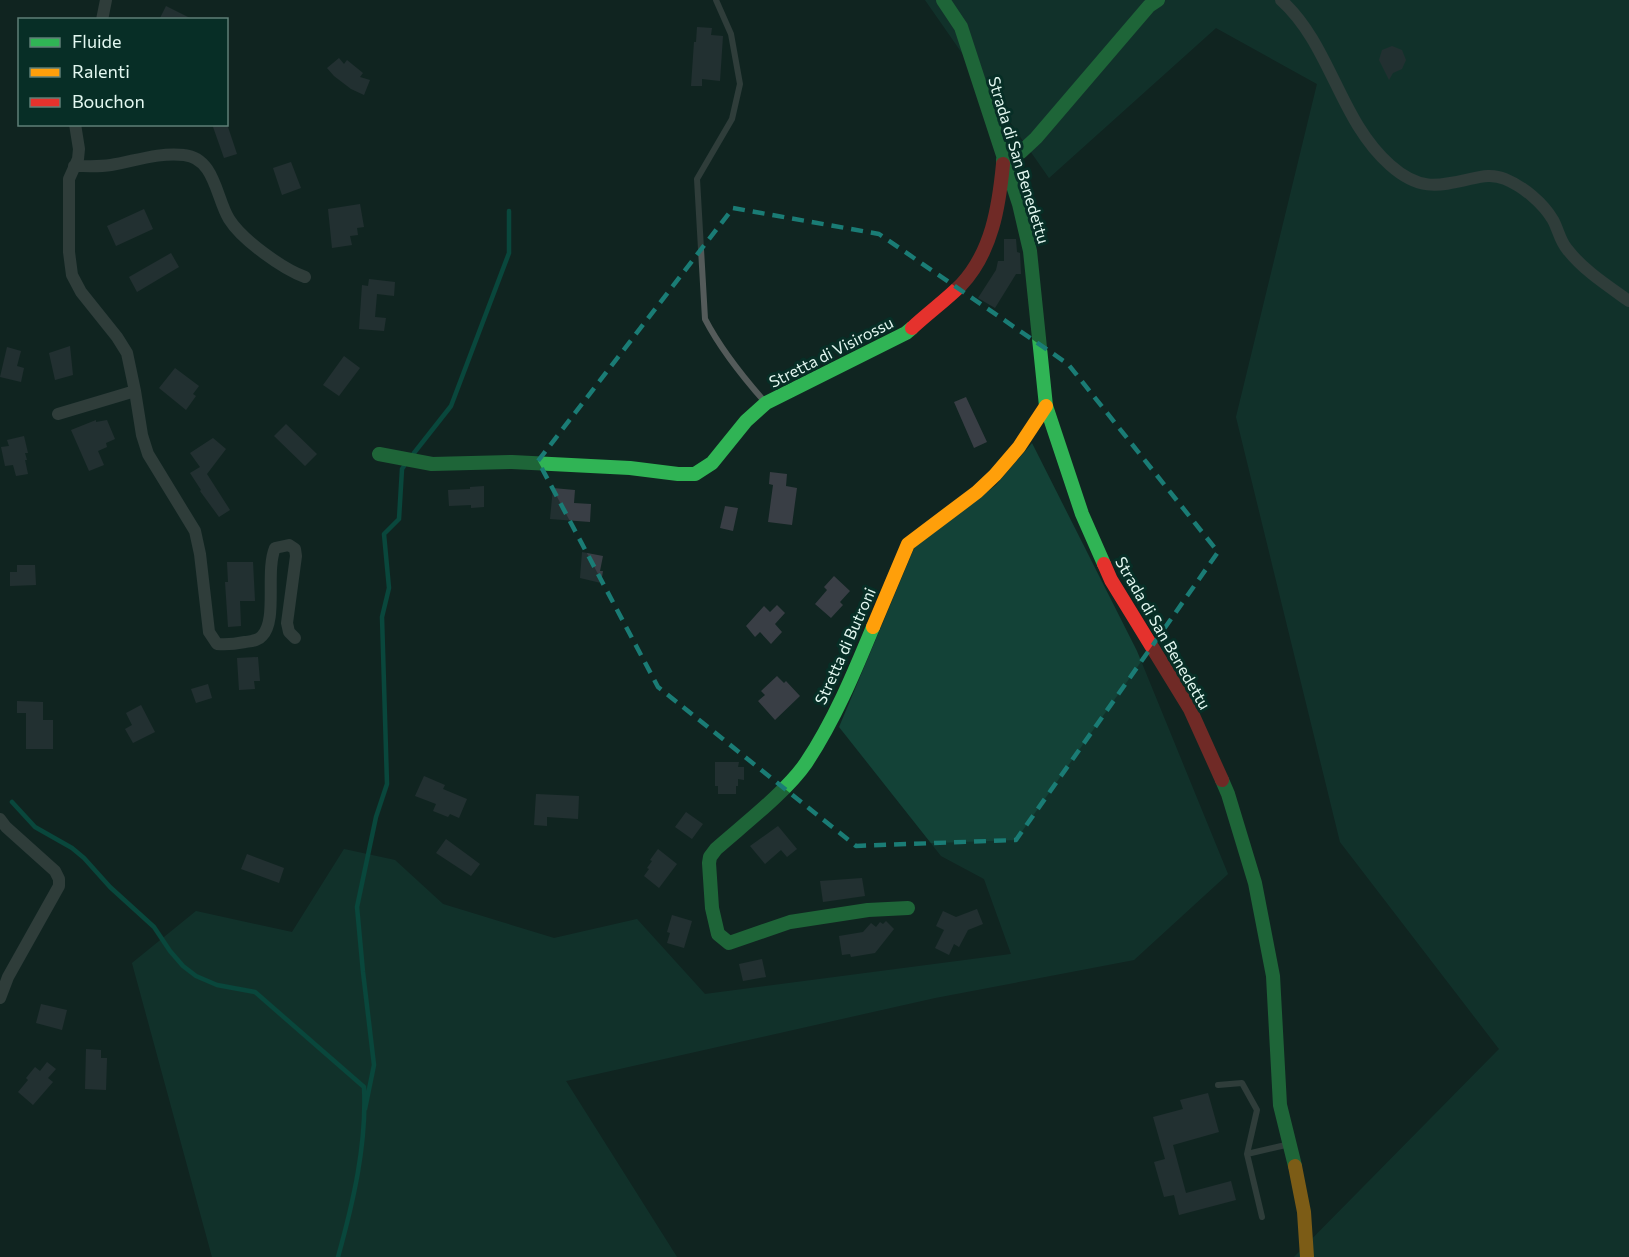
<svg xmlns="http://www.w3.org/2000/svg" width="1629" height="1257" viewBox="0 0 1629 1257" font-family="Commissioner,sans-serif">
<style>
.green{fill:#134237}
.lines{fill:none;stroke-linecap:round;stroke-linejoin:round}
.stream{stroke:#01715d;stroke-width:4.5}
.building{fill:#393e45}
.lane{stroke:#545b5a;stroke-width:6}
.street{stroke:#545b5a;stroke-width:12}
.fast{stroke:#30b455;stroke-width:14}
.slow{stroke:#ff9f0a;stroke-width:14}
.jam{stroke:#e5322d;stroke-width:14}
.marked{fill:none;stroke:#1a7c75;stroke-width:4.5;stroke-dasharray:12 8;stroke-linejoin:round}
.labels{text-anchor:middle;stroke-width:6;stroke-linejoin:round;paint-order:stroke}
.street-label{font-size:16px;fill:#e3f8f1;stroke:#072e26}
</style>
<rect width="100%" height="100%" fill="#102521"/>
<path class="green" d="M925,0H1629V1257H1294L1499,1049L1340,842L1236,417L1317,84L1216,28L1049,178Z
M1032,443L1137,651L1228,874L1134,960L935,998L566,1081L677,1257H212L132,963L196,911L292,932L344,849L395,860L443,904L554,938L637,919L705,994L1011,954L984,879L941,856L839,727L915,546L996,485Z"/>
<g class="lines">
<path class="stream" d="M414,453L451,406L509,253V211
M12,802L35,827L72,848L84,858L110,887L154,927L170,951L183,966L196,976L217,985L255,992L364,1087C367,1144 353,1203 338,1257
M365,1109L374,1065L363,972L357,907L376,817L387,784L382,617L389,588L384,534L399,519L402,469L404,466"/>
</g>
<path class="building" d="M166,6L194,20H159Z
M697,27L712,28L711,35L723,36L720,81L702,79V86H691L694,42H696Z
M1392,46L1402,50L1406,60L1402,69L1393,73L1389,80L1379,60L1382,50Z
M339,58L344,64L347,60L363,73L360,77L370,80L364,95L351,89L334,76L327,68Z
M212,124H227L237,154L224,158Z
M291,162L301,188L282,195L273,168Z
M360,204L364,227L357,228L358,235L350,236L352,245L332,248L328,209Z
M144,209L153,229L116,246L107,226Z
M1004,239H1016L1017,252L1020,253L1021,274H1016L995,308L978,298L996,270L998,261H1004Z
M171,253L179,267L137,292L129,277Z
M369,279L395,282L394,296L377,294L375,317L386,318L384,331L359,329L362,285L368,286Z
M70,346L73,375L55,380L49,353Z
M7,347L21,351L17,366L24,368L21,382L0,377Z
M344,356L360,368L339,396L323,385Z
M175,368L199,386L193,394L196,396L186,410L159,388Z
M966,397L987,442L974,448L954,402Z
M96,420V422L107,420L115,439L106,443L107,447L98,451L104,465L89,471L71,430Z
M286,424L317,454L305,466L274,436Z
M24,436L28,453H25L27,460H25L28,474L16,476L13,465L5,466L1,447L9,446L7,440Z
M213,438L226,449L207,474L230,510L219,517L200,491L201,490L190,473L200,467L190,453Z
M770,472L787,474L786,486L797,488L792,525L768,522L773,485L769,484Z
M484,486V507L471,508V505L449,506L448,490L470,489V487Z
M553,488L575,490L574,503L591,504L590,522L550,519Z
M725,506L738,508L733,531L720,528Z
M582,552L603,556L600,571H603L601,583L580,578Z
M227,562H253L255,601H240L241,626L228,627L225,582H228Z
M17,565H35L36,585L10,586V572H17Z
M834,576L850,591L840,602L843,605L831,618L815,604L827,590L824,587Z
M777,605L785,613L775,624L782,632L771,644L760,632L755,637L746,626L764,606L770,612Z
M258,657L260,681H254L255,689L239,690L237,658Z
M777,676L784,683L786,681L800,696L775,720L758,701L765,695L761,691Z
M208,684L212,698L196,703L191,689Z
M17,701L43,702V720H53V749H26V713H17Z
M141,705L155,732L133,743L125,729L132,725L126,713Z
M715,762H739L738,767H744V780L738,779V786H736V794H718V786H715Z
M424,776L445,785L443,789L467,799L459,818L450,814L448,817L433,811L436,804L415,796Z
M536,794L579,796L578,819L547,817V826L534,825Z
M686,812L703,824L692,839L675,827Z
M778,826L797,849L787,857L781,850L765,864L750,846Z
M446,839L480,864L471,876L436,853Z
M658,849L677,864L659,888L644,876L649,869L647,868L652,861L650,860Z
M247,854L284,868L279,883L241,869Z
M862,878L865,896L823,902L820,881Z
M977,909L983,924L968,930L959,947L954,944L949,955L935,948L944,930L936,926L943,911L956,917Z
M672,915L692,921L684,948L667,943L670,933L667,932Z
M886,921L894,929L875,953L851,957L850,954L842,955L839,936L863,932L871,923L876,927L880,922L883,924Z
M762,959L766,977L743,981L739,964Z
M41,1004L67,1010L62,1030L36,1023Z
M86,1049L101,1050V1058H107L106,1090L85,1089Z
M47,1062L56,1069L48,1078L53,1082L33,1105L18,1092L28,1080L26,1078L35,1067L40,1071Z
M1208,1093L1219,1132L1173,1145L1186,1193L1231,1181L1236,1200L1179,1215L1174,1195L1164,1197L1154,1162L1165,1159L1153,1117L1183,1109L1180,1100Z"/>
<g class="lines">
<path class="lane" d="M716,0L731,34L740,84L732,119L697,179L705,319C721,350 742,376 765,402
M1218,1085L1242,1083L1257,1110L1247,1154L1262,1217
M1247,1154L1290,1144"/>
<path class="street" d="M1281,0C1331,45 1339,120 1390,165C1418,190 1436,187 1470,179C1483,176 1493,174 1505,179C1524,187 1543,203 1553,220C1558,229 1560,241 1567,249C1583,270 1608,286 1629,301
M102,20L106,0
M75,124L79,149L78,159L69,179V252L72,275L81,292L117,337L127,353L135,391L142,435L148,454L195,531L200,554L209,632L217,644C227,645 235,644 245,642C252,641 258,641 262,636C278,620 265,572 275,548L289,545L295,549L296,556L287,623L289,632L295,638
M74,166C86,166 99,167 111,165C135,161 159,152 184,155C215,158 216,198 229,219C242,240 283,269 305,277
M58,414L135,391
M0,819L6,827L55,871L59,879V886L8,977L0,998"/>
<path class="fast" d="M943,0L961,27L1019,204L1030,251L1046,406L1082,514L1104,564
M1003,164V160L1021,152L1036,138L1149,6L1158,0
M379,454L432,464L512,462L630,468L678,474H695L712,463L746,421L766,403L906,333L912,328
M873,627C854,673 834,721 806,763C786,792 743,825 716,849L710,857L709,863L712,908L718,934L729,943L790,922L868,910L908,908
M1222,780L1228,794L1255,883L1273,976L1280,1105L1295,1166"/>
<path class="slow" d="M873,627L908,544L977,492L995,475L1019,447L1046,406
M1295,1166L1304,1212L1307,1257"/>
<path class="jam" d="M912,328C928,313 946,300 961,285C992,252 999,206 1003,164
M1104,564L1111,580L1190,709L1222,780"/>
</g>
<path d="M0 0H1629V1257H0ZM733,208L879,234L1068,364L1218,552L1016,840L856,846L658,687L538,461Z" fill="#102521" fill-opacity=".55" fill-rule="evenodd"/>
<path class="marked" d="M733,208L879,234L1068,364L1218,552L1016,840L856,846L658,687L538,461Z"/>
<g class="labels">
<g class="street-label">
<text transform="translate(1019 160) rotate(73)" y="6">Strada di San Benedettu</text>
<text transform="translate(831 352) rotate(-27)" y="6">Stretta di Visirossu</text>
<text transform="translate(1163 633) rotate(60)" y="6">Strada di San Benedettu</text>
<text transform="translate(845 646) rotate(-66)" y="6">Stretta di Butroni</text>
</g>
</g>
<rect x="18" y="18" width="210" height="108" fill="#072e26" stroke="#5f7f77" stroke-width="1.5"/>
<rect x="30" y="38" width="30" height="9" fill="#30b455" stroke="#5f7f77" stroke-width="1.5"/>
<text x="72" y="48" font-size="18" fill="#e3f8f1">Fluide</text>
<rect x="30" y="68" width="30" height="9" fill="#ff9f0a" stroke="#5f7f77" stroke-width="1.5"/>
<text x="72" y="78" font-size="18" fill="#e3f8f1">Ralenti</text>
<rect x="30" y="98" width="30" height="9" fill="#e5322d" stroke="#5f7f77" stroke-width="1.5"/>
<text x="72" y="108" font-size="18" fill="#e3f8f1">Bouchon</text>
</svg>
